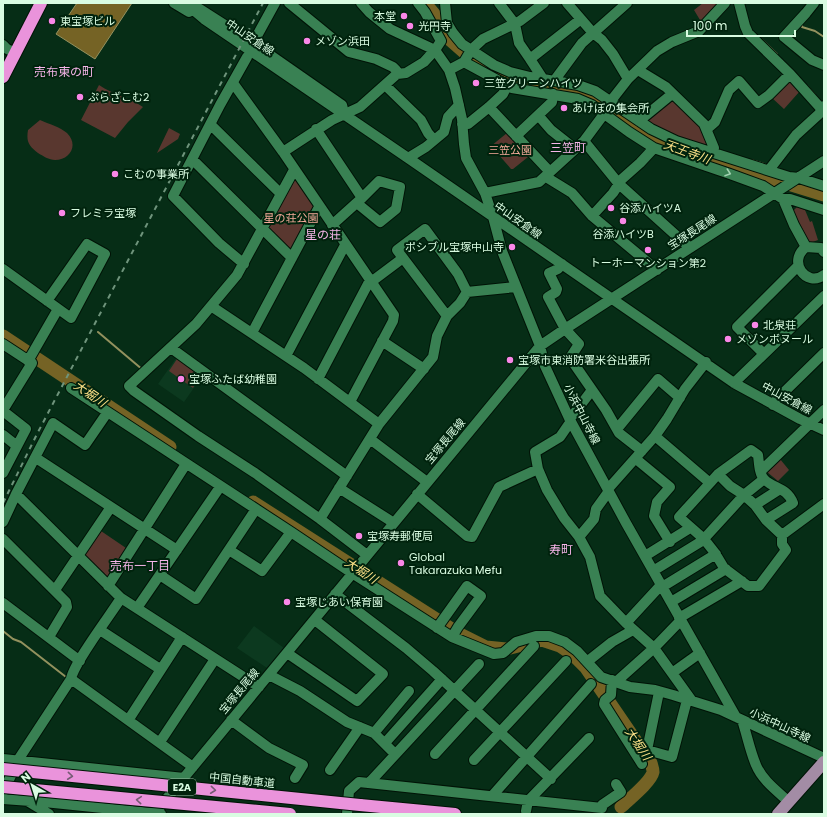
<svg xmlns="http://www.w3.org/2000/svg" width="827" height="817" viewBox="0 0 827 817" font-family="Poppins,'Noto Sans JP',sans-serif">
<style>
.built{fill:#0c391f}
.green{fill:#59372f}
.water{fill:#756325;stroke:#93915e}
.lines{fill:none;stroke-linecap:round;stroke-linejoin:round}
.stream{stroke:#93915e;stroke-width:2}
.river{stroke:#756325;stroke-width:13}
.minor-casing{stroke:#001306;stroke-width:12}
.major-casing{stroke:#001306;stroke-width:14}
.highway-casing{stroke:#001306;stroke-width:14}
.minor{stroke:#398153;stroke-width:10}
.major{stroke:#a38ca5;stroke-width:12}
.highway{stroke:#ea93db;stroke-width:12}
.rail{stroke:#6f947c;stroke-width:2;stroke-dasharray:5 5;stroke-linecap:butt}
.highway-bridge-casing{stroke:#001306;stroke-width:14;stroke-linecap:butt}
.highway-bridge{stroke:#ea93db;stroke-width:12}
.oneway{stroke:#a1d1b0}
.oneway2{stroke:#755b74}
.poi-dot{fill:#fa87e8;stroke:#00230d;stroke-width:1.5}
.labels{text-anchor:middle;stroke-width:4;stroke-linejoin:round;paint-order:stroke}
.shield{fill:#00230d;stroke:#98bba2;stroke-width:1}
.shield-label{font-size:10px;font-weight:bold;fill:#d9fce2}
.poi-label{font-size:11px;fill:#d9fce2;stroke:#00230d;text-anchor:start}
.street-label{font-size:11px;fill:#d9fce2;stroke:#00230d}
.park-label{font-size:11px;fill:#f4aa9a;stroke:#00230d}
.neighbourhood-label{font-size:12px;fill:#f5b5e9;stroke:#00230d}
.water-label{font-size:12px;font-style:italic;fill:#fde288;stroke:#00230d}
</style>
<rect width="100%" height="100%" fill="#062d16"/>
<path class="built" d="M177,357L203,375L184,402L158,384Z
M254,626L284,648L267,668L237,648Z"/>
<path class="green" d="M703,3H719L703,25L694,10Z
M788,78L800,91L784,109L771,97Z
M99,85C114,95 128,97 143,107L128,122L115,138L81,120Z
M673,99L702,127L709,147C694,142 654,132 647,118Z
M40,120C49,124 60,127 67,133C79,145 70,160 55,160C49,160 43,156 38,153C29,146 26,142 28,130Z
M169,128L180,134L178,139L157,153Z
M507,133L528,154V157L513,169H511L491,146Z
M294,177L316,208L291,253L267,227Z
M797,207L805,210L810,222L812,221L818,240L810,243L793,211Z
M177,359L201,375L193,388L169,371Z
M780,459L789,470L778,481L767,472Z
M101,531L126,548L108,576H104L84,555Z"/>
<path class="water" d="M77,3H132L95,59L56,34Z"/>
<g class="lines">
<path class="stream" d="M802,23V27L815,31L824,37
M761,39L777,54
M807,86L815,95
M751,160L768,165
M98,332L143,370
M3,631L13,639L21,642L66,677"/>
<path class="river" d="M425,3L440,21L448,38L473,60L514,82L578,93L593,97L642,132L667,147L824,195
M3,336L170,447
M253,502L458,633L486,647L506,649L542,640L560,646L572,654L586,668L651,763C652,766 653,770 653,772C651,782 628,800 621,807"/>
<g class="minor-casing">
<path id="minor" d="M174,3L189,12
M185,3L204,19L408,158L734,383L800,419L824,430
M289,3L349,52L376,59L393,67L396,70L397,74
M361,3L369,12L390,29L435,50L449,70L455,88L462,119L464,144L466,158L485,193L493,217L502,251L540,346L545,366L569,418L626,523L736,717L824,758
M445,3L447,23L453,33L462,44L494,65L510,72L530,77L543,79L578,85L595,91L651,129L676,141L789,177L799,178L824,186
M499,3L515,24L519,43L530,59
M567,3L593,33L602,40L613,54L628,79
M739,3L745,26L748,33L790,74L824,112
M814,3L806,13L784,37L812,60L824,65
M195,6L253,43L342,105L343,109
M253,43L275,3
M3,45L7,49L16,53
M464,62L512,88L578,99L592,105L629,132L654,148L730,174L763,186L783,199H790L824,210
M449,70L464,62L471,50L483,39L520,21L544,3
M638,70L666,87L704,124L714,148L712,153
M543,79L530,59L581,19
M554,81L582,43L627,3
M233,83L283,152L394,315L393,321L350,402
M385,85L421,120L428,133L434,140
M610,102L628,79L657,51L672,42L699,31L725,3
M489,107L550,172
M538,115L551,130L575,149
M639,121L672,94
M462,124H468L489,107L503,94L507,86
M211,125L281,194
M316,129L362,198L332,225
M707,129L715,122L729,90L739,81L758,103L769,95L790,74
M516,136L552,102L553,94
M584,141L619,184L690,248
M283,152L332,120L360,107L397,74L406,73L424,62L435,50L441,41L425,12L418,3
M408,158L426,147L444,132L448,117L459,105
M192,159L292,258
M294,170L237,275L196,324L129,386L134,391L198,436L255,473L320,519L367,555
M769,170L796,135L819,114L824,106
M546,177L572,193L592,216L657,270
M485,193L539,182L584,141L604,114
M783,199L794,225L806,247
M358,204L380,222L396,209L400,187L379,181L362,198
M592,216L613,193L622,179L640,163L654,148
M824,252L821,248L806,247C787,261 806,288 824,275
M244,264L219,243L173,196L220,105L247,57
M562,264L558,269L549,273L557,289L556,292L548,297L565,329L579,344L570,358L606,410L619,433L642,451
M3,269L71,318L105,254L87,244L47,301
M371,282L403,258
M211,306L304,368L379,424
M447,316L397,250L425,229L458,274L467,292
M252,333L319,207
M382,341L424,369
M3,344L32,363L3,410
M171,348L347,476
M764,354L737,327L798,266
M286,356L345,245
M28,361L58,309
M318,379L370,280
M734,383L824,296
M71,388L291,532L352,573L452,637L494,654L503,653L516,642L536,636H549L565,642L577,651L601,677L630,687L655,690L673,695L721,710L736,717
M773,405L776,400L824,353
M3,411L26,429L3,473
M569,417L573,415L592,390
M571,421L560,437L535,452L538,469L547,490L564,518L579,537L590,557L600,596L626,623L654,648L692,701
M617,429L658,379L680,398
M3,435L17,446
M655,436L710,483L679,517L704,539L715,553L724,568L748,586H759L786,550L782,544V535L766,520L755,505
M370,439L427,482
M36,458L177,550
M636,459L670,487L657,502L654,516L670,542
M761,471L824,410
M764,479L744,495L755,505L780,489
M710,483L718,474L751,450L758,455C759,462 759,474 764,479C773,489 787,487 793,503L766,520
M339,488L394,523
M608,489L655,436L667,419L685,389L706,362
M16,494L121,598L259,687
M417,494L467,536L472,537L499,487L538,469
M320,519L379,424L433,357L437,336L447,316L460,303L467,292L516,287
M3,522L16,494L53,423L85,445L107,413
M782,535L824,504
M579,537L594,519L596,509L609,491
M3,539L66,602L67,607L49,637
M229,550L262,571L291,532
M645,556L690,528
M653,571L702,541L744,495L730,486L718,474
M160,575L196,599L256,509
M108,586L186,464
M662,587L716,554
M55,590L111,507
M335,594L406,648L433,671L551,779
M671,602L726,569
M3,603L80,661
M137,608L220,487
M679,618L742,581
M626,623L661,585
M437,628L467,586L481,596L458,627L452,637
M100,630L160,669
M287,653L357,701L383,674L315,620
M588,661L612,642L633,630
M672,673L700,653
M269,675L300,691L347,722L374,733L395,754
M71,679L193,767
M612,680L611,695L605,700L604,704L642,764
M616,682L654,648L681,620
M659,692L647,750L672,757L687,700
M129,719L182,637
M231,720L269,748L303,765L295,778
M742,720C747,735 750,751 756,765C762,780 777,791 789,802
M374,733L409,691
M160,742L215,659
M385,743L442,679
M435,754L534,646
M3,759L184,778
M474,760L566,661
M330,770L360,727
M369,783L479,664
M3,792L20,757L71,679C73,664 111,614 121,598
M492,796L591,684
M3,799L44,802L161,814
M29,802L49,814
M526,811L528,801L589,738
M154,814L540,346L565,329L824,161
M347,814L349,791L359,782C440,791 521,800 602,808V805L621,792L616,784"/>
</g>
<g class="major-casing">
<path id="major" d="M778,814L824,762"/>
</g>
<g class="highway-casing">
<path id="highway" d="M3,77L41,3
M360,805L455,814"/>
</g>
<use href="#minor" class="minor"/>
<use href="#major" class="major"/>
<use href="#highway" class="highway"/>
<path class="rail" d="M3,503L37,434L263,3"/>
<g class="highway-bridge-casing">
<path id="highway-bridge" d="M3,769L360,805
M3,787L290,814"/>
</g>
<use href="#highway-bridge" class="highway-bridge"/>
</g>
<defs><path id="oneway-chevron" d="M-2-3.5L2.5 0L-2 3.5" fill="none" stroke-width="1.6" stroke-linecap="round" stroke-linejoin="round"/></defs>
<use class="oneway" href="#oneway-chevron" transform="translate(728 173) rotate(19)"/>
<g class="oneway2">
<use href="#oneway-chevron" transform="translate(70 776) rotate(6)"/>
<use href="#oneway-chevron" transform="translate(213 790) rotate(6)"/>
<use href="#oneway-chevron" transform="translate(139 800) rotate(-175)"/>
</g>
<g class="poi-dot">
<circle cx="404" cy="16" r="4"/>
<circle cx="52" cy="21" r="4"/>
<circle cx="410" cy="26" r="4"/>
<circle cx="307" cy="41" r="4"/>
<circle cx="476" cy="83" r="4"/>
<circle cx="80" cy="97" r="4"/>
<circle cx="564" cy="108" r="4"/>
<circle cx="115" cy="174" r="4"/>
<circle cx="611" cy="208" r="4"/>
<circle cx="62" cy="213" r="4"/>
<circle cx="623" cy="221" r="4"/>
<circle cx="512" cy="247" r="4"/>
<circle cx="648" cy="250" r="4"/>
<circle cx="755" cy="325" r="4"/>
<circle cx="728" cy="339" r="4"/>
<circle cx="510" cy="360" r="4"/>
<circle cx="181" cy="379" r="4"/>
<circle cx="359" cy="536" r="4"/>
<circle cx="401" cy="563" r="4"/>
<circle cx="287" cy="602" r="4"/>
</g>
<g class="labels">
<rect class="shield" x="168" y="779" width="28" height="16" rx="3"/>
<g class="shield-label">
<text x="182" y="791">E2A</text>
</g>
<g class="poi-label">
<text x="396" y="20" text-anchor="end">本堂</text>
<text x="60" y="25">東宝塚ビル</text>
<text x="418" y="30">光円寺</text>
<text x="315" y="45">メゾン浜田</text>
<text x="484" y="87">三笠グリーンハイツ</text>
<text x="88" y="101">ぷらざこむ2</text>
<text x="572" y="112">あけぼの集会所</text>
<text x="123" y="178">こむの事業所</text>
<text x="619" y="212">谷添ハイツA</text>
<text x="70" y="217">フレミラ宝塚</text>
<text x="623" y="238" text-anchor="middle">谷添ハイツB</text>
<text x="504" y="251" text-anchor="end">ポシブル宝塚中山寺</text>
<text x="648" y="267" text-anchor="middle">トーホーマンション第2</text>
<text x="763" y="329">北泉荘</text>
<text x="736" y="343">メゾンボヌール</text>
<text x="518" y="364">宝塚市東消防署米谷出張所</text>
<text x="189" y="383">宝塚ふたば幼稚園</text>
<text x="367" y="540">宝塚寿郵便局</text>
<text x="409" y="561">Global<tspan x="409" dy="13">Takarazuka Mefu</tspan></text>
<text x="295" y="606">宝塚じあい保育園</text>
</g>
<g class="street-label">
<text transform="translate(250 37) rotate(34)" y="4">中山安倉線</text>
<text transform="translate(518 220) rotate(35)" y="4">中山安倉線</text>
<text transform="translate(692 232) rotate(-33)" y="4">宝塚長尾線</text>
<text transform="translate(787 398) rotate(28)" y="4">中山安倉線</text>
<text transform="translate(582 414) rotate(63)" y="4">小浜中山寺線</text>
<text transform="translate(445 441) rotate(-50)" y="4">宝塚長尾線</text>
<text transform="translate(239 691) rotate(-50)" y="4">宝塚長尾線</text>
<text transform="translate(780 725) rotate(25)" y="4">小浜中山寺線</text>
<text transform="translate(242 780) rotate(6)" y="4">中国自動車道</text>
</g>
<g class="park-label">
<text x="510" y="154">三笠公園</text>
<text x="291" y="222">星の荘公園</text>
</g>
<g class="neighbourhood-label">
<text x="64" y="76">売布東の町</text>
<text x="568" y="152">三笠町</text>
<text x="323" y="239">星の荘</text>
<text x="561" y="554">寿町</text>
<text x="140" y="570">売布一丁目</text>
</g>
<g class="water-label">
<text transform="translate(687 152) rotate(20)" y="4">天王寺川</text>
<text transform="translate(90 394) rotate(34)" y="4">大堀川</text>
<text transform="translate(361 571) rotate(33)" y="4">大堀川</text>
<text transform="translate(638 744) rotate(56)" y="4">大堀川</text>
</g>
</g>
<rect width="827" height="817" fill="none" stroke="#d9fce2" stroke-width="8"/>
<g transform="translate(32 785) rotate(321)" stroke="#00230d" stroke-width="3" paint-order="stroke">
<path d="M0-3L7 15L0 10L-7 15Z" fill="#d9fce2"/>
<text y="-6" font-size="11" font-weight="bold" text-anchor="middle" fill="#d9fce2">N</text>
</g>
<path d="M687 30v6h108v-6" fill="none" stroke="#d9fce2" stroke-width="2"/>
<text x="693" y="30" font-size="12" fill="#d9fce2" stroke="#00230d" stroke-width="3" paint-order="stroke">100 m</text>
</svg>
